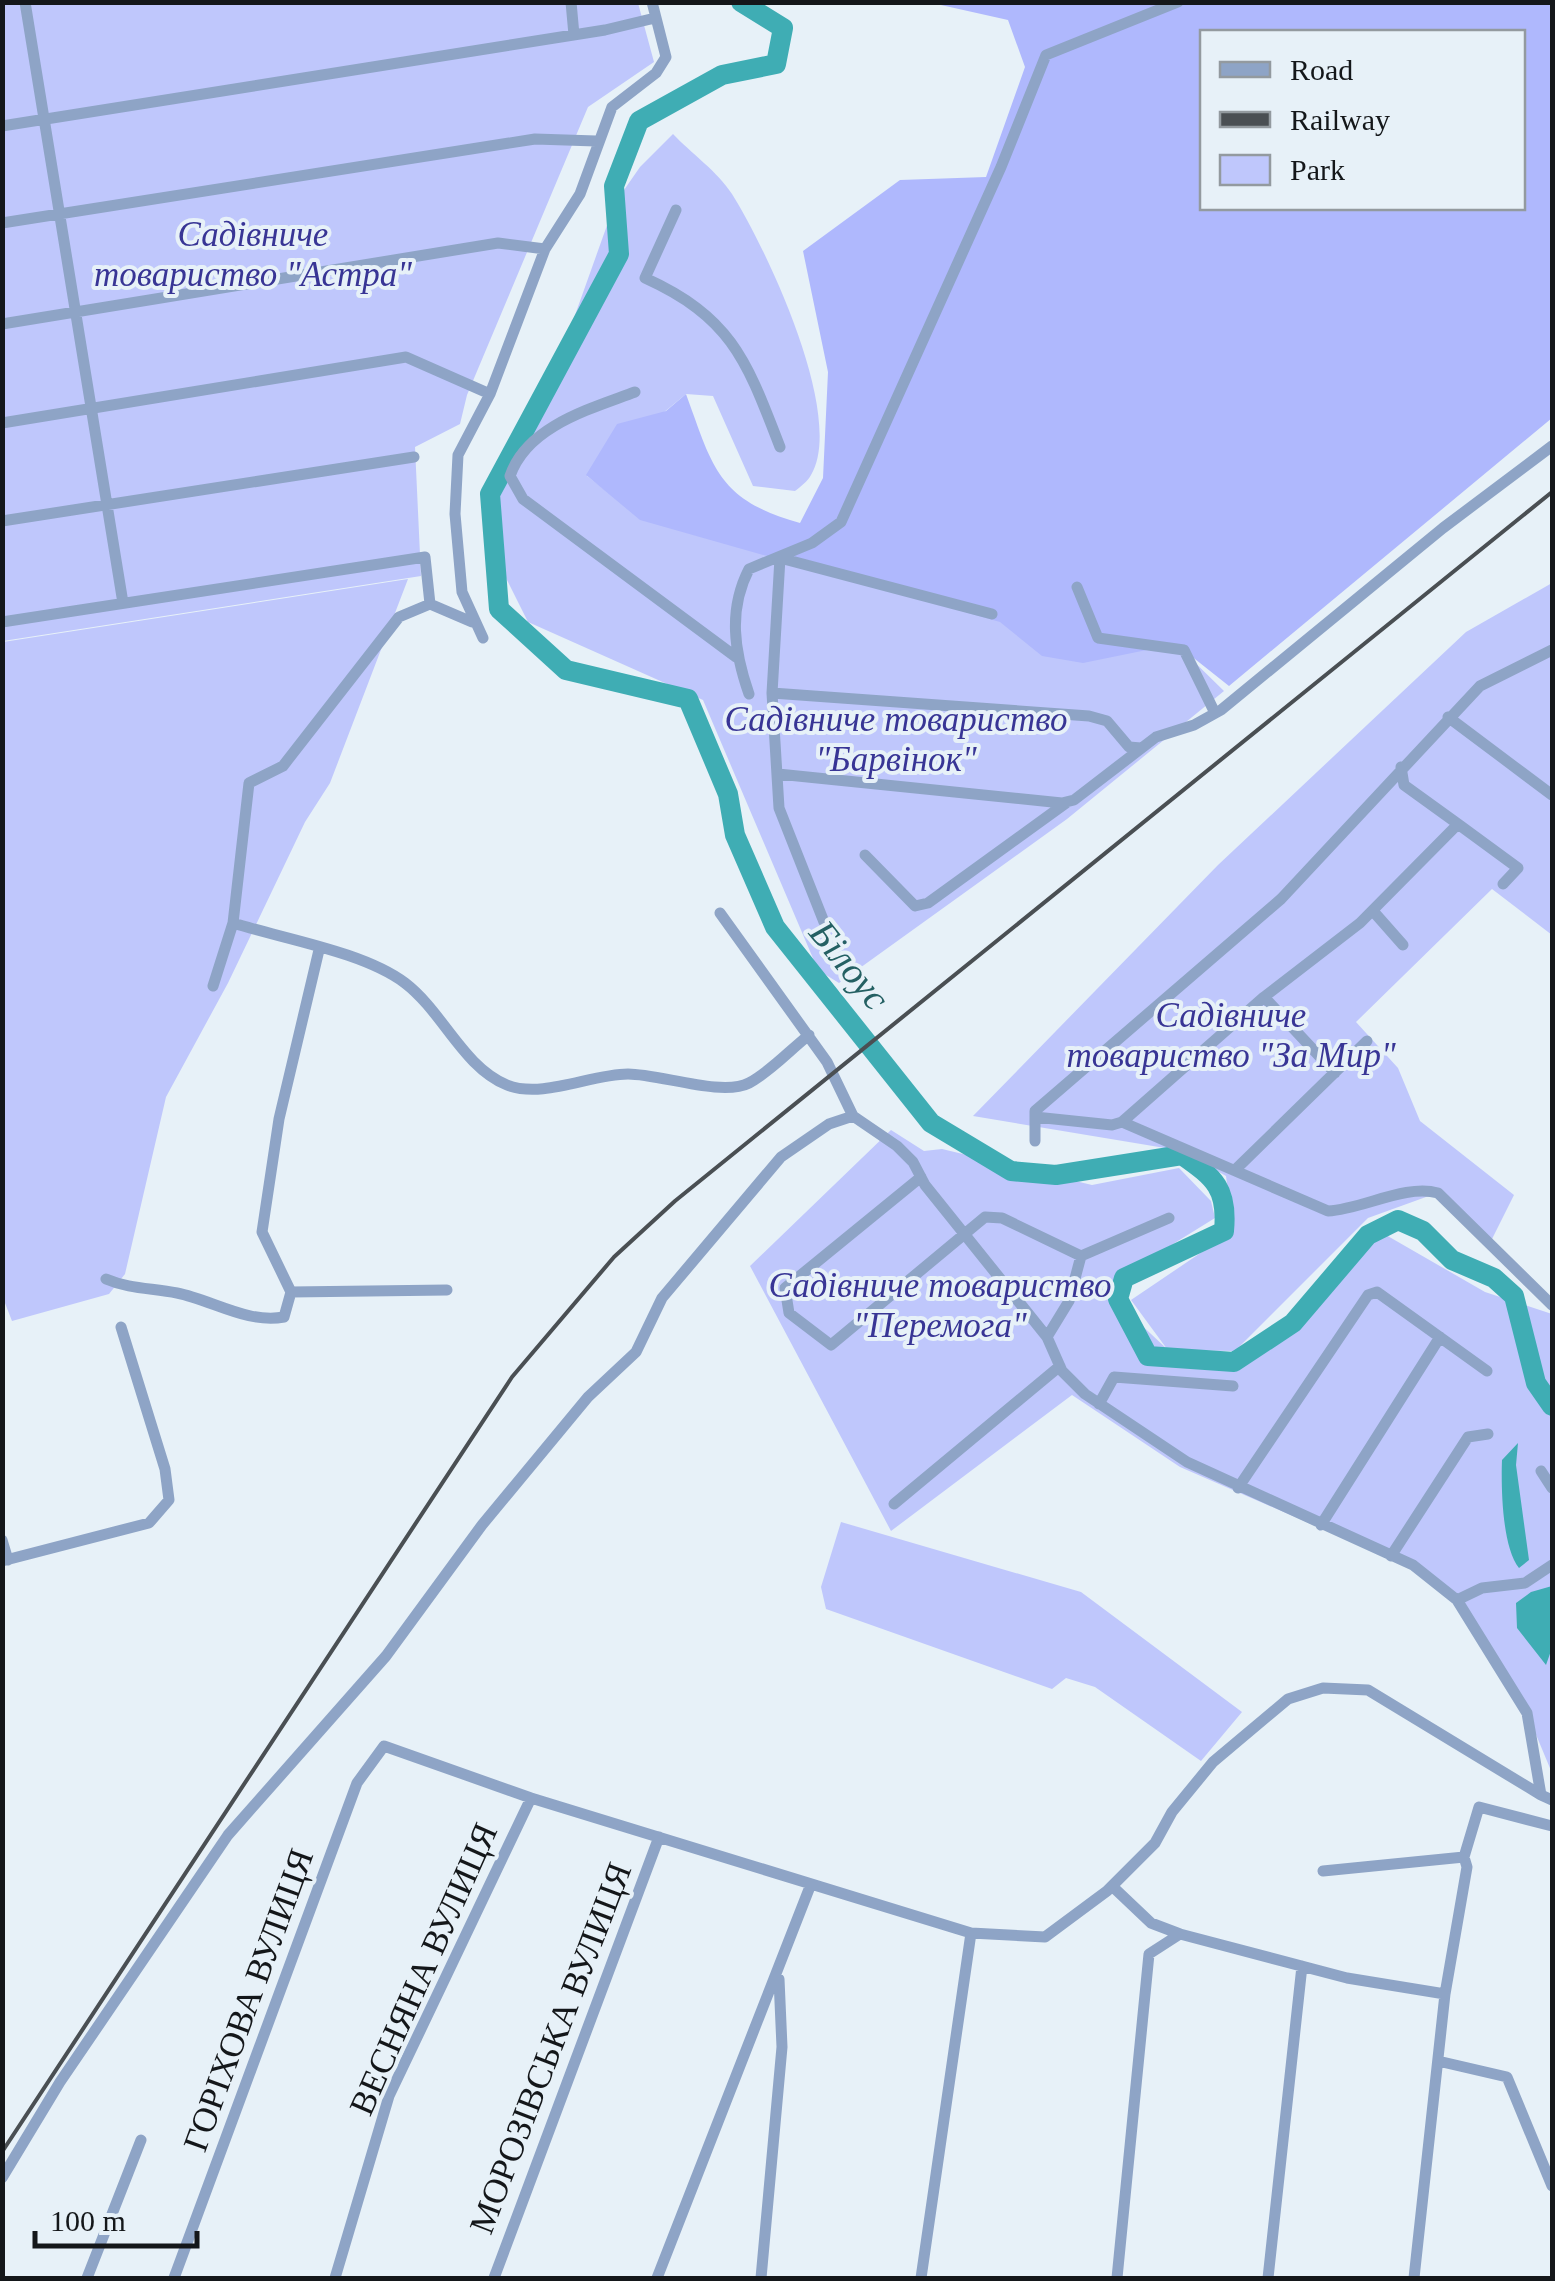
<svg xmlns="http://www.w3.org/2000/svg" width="1555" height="2281" viewBox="0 0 1555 2281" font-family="Georgia,serif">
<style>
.green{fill:#bfc7fc}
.forest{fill:#afb8fd;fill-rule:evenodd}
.water{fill:#3fadb4}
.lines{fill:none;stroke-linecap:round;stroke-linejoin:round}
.river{stroke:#3fadb4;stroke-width:20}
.minor{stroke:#8ea4c6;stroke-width:11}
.rail{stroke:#4a4f53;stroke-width:4}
.labels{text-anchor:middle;stroke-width:8;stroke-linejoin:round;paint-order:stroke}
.park-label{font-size:35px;font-style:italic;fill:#383595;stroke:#e7f1f8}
.street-label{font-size:35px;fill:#14171a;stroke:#e7f1f8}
.water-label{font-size:38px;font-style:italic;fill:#246063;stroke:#e7f1f8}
</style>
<rect width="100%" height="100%" fill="#e7f1f8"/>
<path class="green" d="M3,3H638L654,62L588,107L467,395L460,424L415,447L421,576L3,641Z
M673,134C691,153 718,172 732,194C766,248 846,416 811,475C808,481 800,487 795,491L753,486L713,396L686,394L587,476L641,518L1176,644L1224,691L1067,819L839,983L818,970L703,700L528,622L492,550L494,494L529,444L615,203L640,167Z
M408,579L330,783L305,822L228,983L166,1097L125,1274L109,1294L12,1321L3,1298V642Z
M1552,583V935L1492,889L1356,1022L1398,1068L1420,1121L1514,1195L1490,1243L1437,1193L1368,1218L1235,1351L1168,1350L1181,1363L1225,1366L1257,1357L1379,1231L1485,1292L1552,1314V1773L1527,1713L1438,1579L1180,1467L1072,1395L891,1531L750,1266L891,1130L924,1151L942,1149L1092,1185L1179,1168L1211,1201L1215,1218L1102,1288L1167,1349L1131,1300L1233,1231L1226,1176L1183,1151L973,1116L1218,865L1466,632Z
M841,1522L1081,1592L1242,1712L1201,1761L1095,1687L1066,1678L1052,1689L826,1609L821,1587Z"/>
<path class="forest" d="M932,3H1552V418L1229,686L1176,644L1083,663L1042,656L1000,622L640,520L586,475L617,424L666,411L686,394C713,468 718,500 800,523L823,478L828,372L803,251L900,180L986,177L1025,67L1008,20ZM1202,32H1522V208H1202Z"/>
<path class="water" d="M1518,1443L1516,1465L1529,1560L1519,1568C1502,1547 1501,1487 1502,1460Z
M1552,1586V1648L1546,1665L1517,1628L1516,1603L1531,1592Z"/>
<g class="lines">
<path class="river" d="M741,2L783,28L776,64L722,75L639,121L614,186L619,254L490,494L499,609L566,670L688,699L728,794L735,835L775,927L931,1123L1011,1171L1056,1175L1182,1155C1215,1178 1228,1189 1224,1231L1124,1278L1118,1299L1148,1356L1234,1362L1293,1323L1368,1235L1398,1220L1423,1231L1452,1260L1494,1278L1514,1296L1536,1383L1552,1406"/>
<path class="minor" d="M25,2L123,603
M571,2L574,35
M2,126L605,30L655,18
M676,210L645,278C733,318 747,362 780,447
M2,223L535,139L596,141
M2,324L498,243L545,249
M635,392C590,409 527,426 510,476L523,499L736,657
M2,423L406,357L490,394
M2,521L414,457
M780,558L772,693L779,808L824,922
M780,558L992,614
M1077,587L1098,638L1184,650L1215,713
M2,622L425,557L430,604L472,622
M483,638L462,592L455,514L458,455L490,394L545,249L580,194L612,107L656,73L666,57L652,2
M772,693L1089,716L1107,721L1129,747L1141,748
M749,694C734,651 728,610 749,569L812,543L841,522L1001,167L1046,55L1178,2
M1448,717L1552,795
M778,774L1062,803L1074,800L1156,737L1194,725L1221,710L1443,528L1552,446
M1458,824L1518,868L1503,884
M865,855L915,906L928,903L1066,803
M1373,911L1403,945
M720,913L827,1062L853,1116L897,1146L913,1162L925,1185L1047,1337L1062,1371L1085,1394L1187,1462L1413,1565L1457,1600L1527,1713L1541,1795L1552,1800
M233,923C284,939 364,952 405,983C443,1012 463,1067 507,1085C543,1099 591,1074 628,1074C660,1074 722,1097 749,1083C770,1072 790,1050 809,1035
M213,986L233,923L249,783L283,766L399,617L430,604
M1264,997L1335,1073
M1035,1117L1112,1125L1122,1122L1264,997L1360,923L1458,824L1404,785L1401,767
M1122,1122L1328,1211C1363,1209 1405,1184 1438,1193L1552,1305
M1035,1141V1111L1281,899L1480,686L1552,650
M1235,1170L1367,1041
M921,1177L785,1288L789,1313L831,1345L985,1217L1002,1218L1081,1256L1169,1218
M106,1279C129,1289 152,1288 177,1293C212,1300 248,1324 284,1317L291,1292L262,1232L279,1119L319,950
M291,1292L447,1290
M1047,1337L1069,1301L1081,1256
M1099,1404L1114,1377L1233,1386
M1541,1471L1552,1488
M1238,1488L1368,1295L1377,1292L1487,1371
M894,1504L1060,1366
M1321,1525L1440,1337
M2,1540L8,1560
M1391,1556L1468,1437L1488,1434
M2,1561L149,1523L169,1500L165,1469L121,1327
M1457,1600L1482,1588L1525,1583L1552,1565
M1464,1857L1479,1807L1552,1826
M1323,1871L1464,1857L1467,1867L1445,1994L1414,2278
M1112,1886L1151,1923L1180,1934L1347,1978L1445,1994
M1438,2061L1507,2077L1552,2186
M2,2178L60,2082L228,1835L386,1656L482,1525L588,1397L636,1352L662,1298L781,1157L829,1124L853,1116
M87,2278L141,2140
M174,2278L357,1783L384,1746L531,1798L971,1933L1045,1937L1107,1891L1155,1843L1172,1812L1213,1762L1288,1699L1323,1688L1368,1690L1541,1795
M335,2278L389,2096L531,1798
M494,2278L659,1837
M657,2278L811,1884
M761,2278L782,2047L779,1979
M921,2278L971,1933
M1117,2278L1149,1954L1180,1934
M1268,2278L1302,1966"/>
<path class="rail" d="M2,2152L512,1377L614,1257L675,1201L1552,492"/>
</g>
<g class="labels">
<g class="park-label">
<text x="253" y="246">Садівниче<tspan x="253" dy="40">товариство "Астра"</tspan></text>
<text x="896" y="731">Садівниче товариство<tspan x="896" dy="40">"Барвінок"</tspan></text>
<text x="1231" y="1027">Садівниче<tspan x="1231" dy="40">товариство "За Мир"</tspan></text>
<text x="940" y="1297">Садівниче товариство<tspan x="940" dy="40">"Перемога"</tspan></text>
</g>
<g class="street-label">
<text transform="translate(423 1969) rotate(-66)" y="12">ВЕСНЯНА ВУЛИЦЯ</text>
<text transform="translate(248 2000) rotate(-70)" y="12">ГОРІХОВА ВУЛИЦЯ</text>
<text transform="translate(550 2048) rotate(-69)" y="12">МОРОЗІВСЬКА ВУЛИЦЯ</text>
</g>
<g class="water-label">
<text transform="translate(850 965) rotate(51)" y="13">Білоус</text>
</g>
</g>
<rect width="1555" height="2281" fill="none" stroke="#14171a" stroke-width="10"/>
<rect x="1200" y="30" width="325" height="180" fill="#e7f1f8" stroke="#939a9f" stroke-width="2.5"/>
<rect x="1220" y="62" width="50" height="15" fill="#8ea4c6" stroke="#939a9f" stroke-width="2.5"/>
<text x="1290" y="80" font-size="30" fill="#14171a">Road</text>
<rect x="1220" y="112" width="50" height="15" fill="#4a4f53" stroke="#939a9f" stroke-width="2.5"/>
<text x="1290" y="130" font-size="30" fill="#14171a">Railway</text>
<rect x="1220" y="155" width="50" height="30" fill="#bfc7fc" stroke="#939a9f" stroke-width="2.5"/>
<text x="1290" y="180" font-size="30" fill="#14171a">Park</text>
<path d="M35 2231v15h162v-15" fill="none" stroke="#14171a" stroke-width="5"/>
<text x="50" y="2231" font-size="30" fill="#14171a" stroke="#e7f1f8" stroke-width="8" paint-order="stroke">100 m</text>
</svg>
